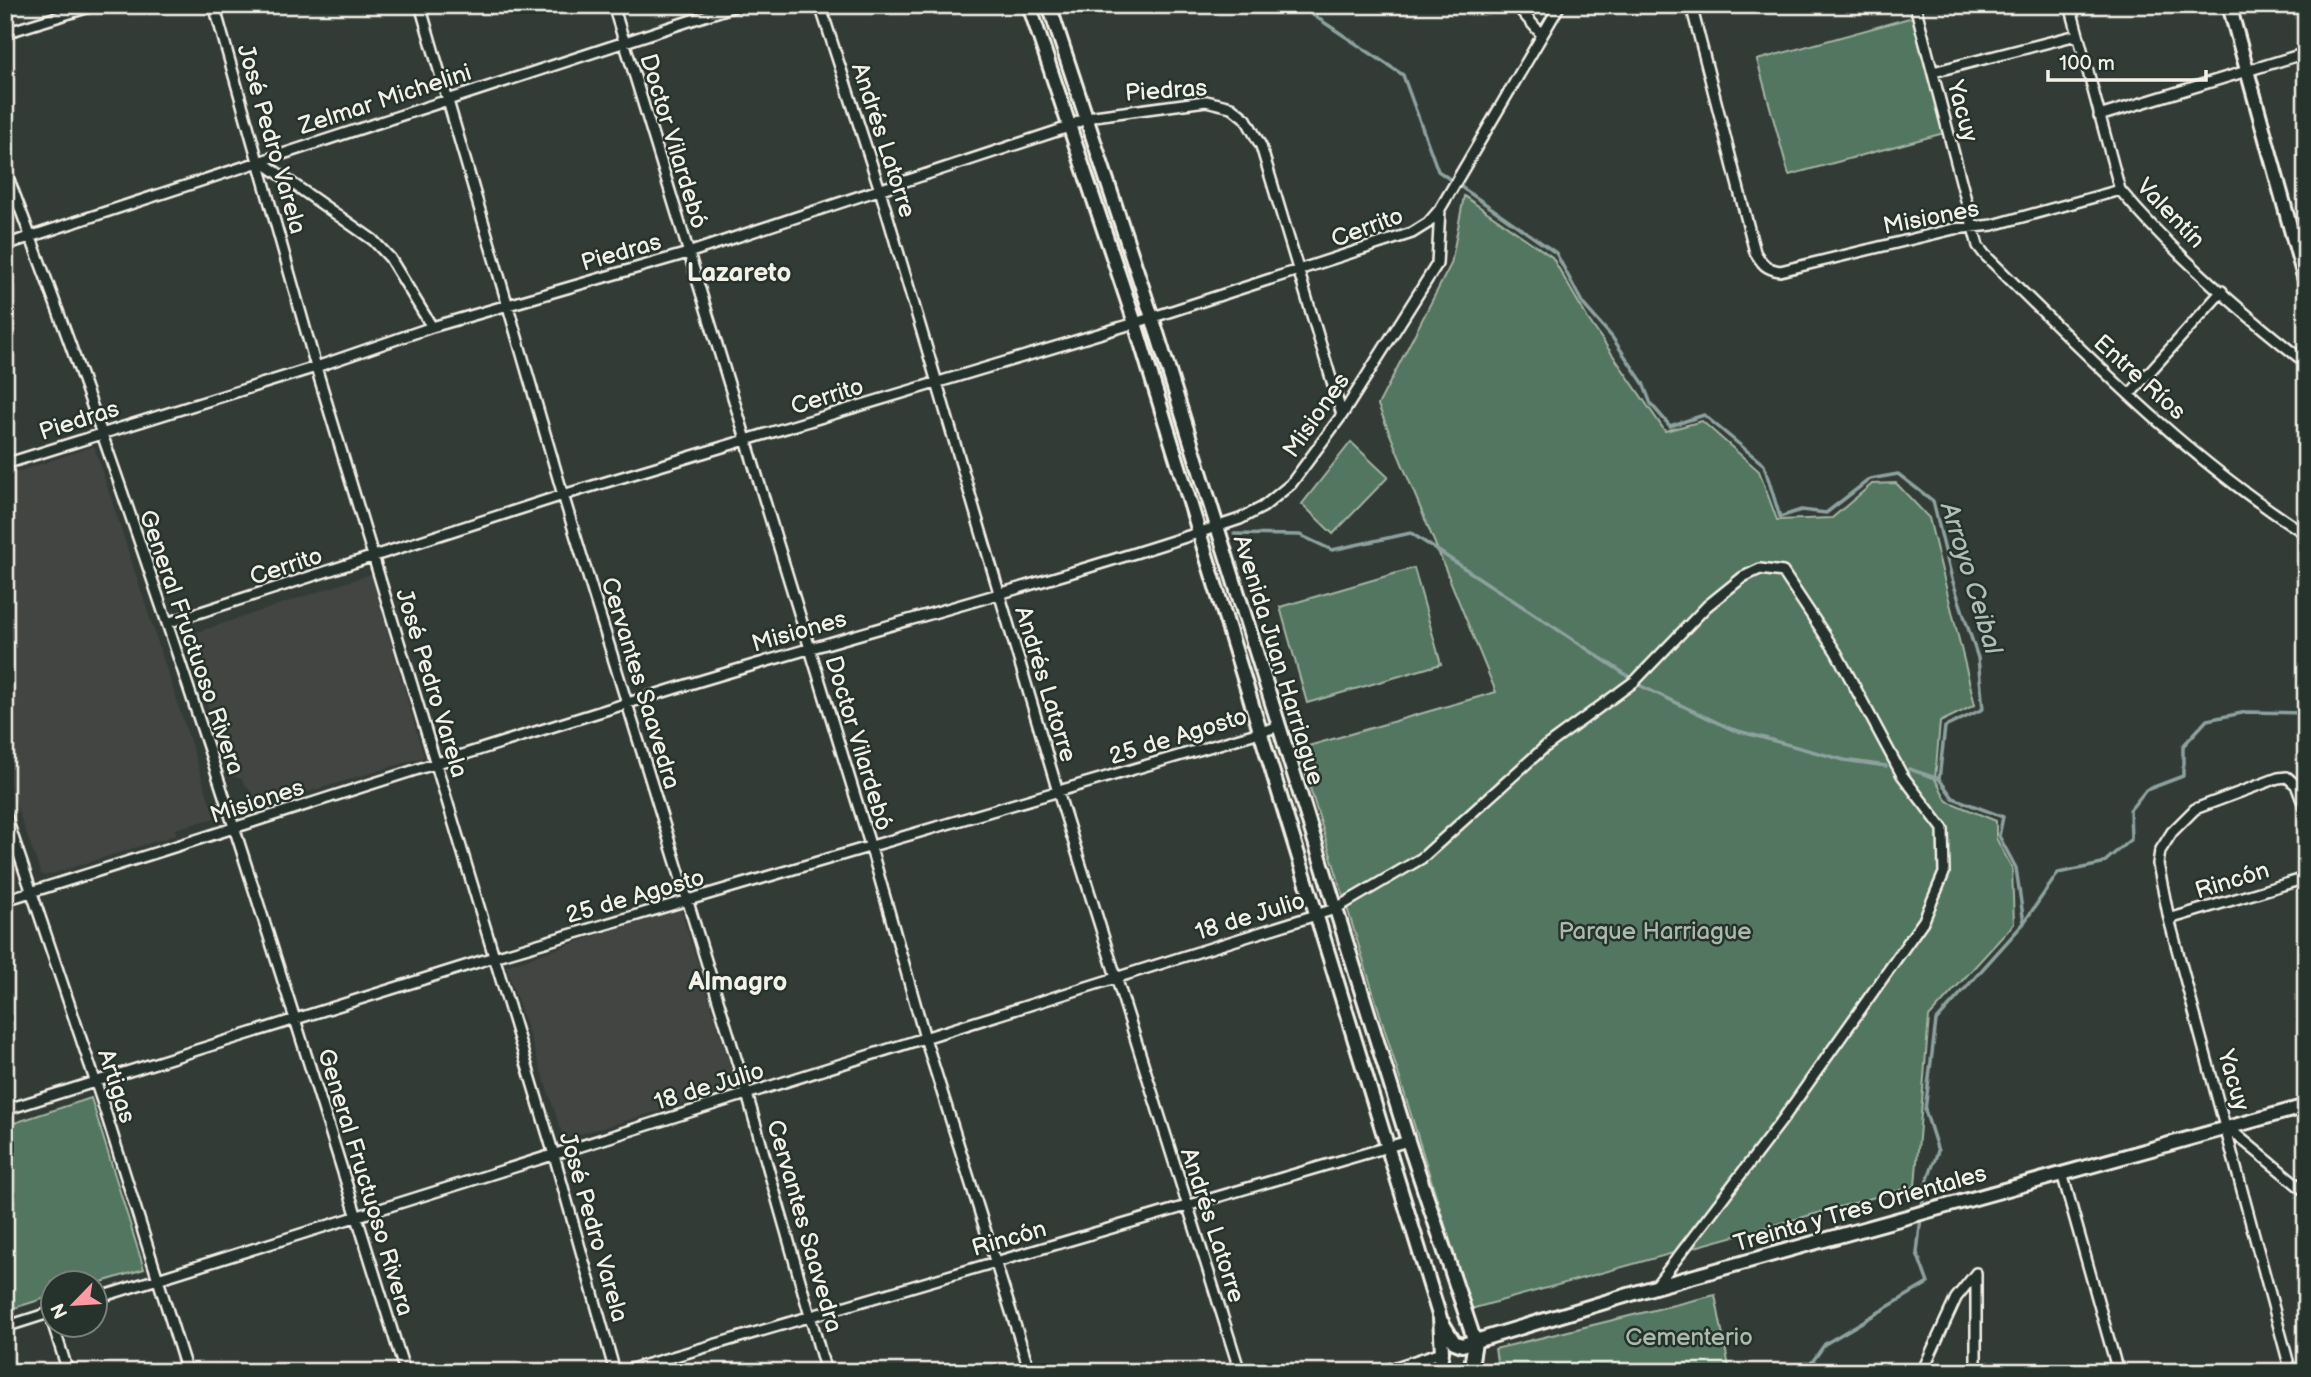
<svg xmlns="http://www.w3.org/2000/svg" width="2311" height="1377" viewBox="0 0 2311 1377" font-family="'Balsamiq Sans',sans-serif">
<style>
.built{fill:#424543}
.green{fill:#537660;stroke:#a4b4a4;stroke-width:2}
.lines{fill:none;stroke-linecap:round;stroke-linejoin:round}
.stream{stroke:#8da29f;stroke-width:3.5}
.street-casing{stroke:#f4f1e8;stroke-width:14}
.secondary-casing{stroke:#f4f1e8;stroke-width:18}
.street{stroke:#26332d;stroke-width:9}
.secondary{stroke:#26332d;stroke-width:12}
.labels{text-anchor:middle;stroke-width:5;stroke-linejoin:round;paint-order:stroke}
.street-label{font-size:24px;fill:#f4f1e8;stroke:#26332d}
.park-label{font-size:24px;fill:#acbaab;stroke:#26332d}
.neighbourhood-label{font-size:26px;font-weight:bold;fill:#f4f1e8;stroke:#26332d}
.water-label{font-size:26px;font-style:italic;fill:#b0bcb7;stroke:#26332d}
</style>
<rect width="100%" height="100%" fill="#333b37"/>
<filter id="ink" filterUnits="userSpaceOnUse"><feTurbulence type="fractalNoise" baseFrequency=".0143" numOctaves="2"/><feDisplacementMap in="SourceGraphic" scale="14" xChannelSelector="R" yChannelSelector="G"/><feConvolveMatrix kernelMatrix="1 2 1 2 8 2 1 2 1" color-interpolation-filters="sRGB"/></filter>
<g filter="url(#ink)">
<path class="built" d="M94,446L215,818L175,829L176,835L45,876L41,874L5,774V476Z
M371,574L424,757L262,806L241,779L230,776L185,636Z
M680,907L737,1088L564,1139L506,966Z"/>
<path class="green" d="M1913,17L1944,133L1789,175L1757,60Z
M1464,196L1552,257L1588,319L1665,431L1702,421L1759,471L1777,520L1832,518L1872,484L1896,483L1929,518L1975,705L1940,722L1935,779L1947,801L1996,821V838L2012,868L2014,924L1929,1017L1915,1186L1471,1309L1298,749L1496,692L1378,405L1451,264Z
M1351,442L1388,477L1333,534L1302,504Z
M1414,568L1441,664L1307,703L1280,607Z
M91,1098L144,1269L95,1284L52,1282V1296L5,1311V1126Z
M1715,1295L1730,1372H1492L1498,1367L1495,1349Z"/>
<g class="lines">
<path class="stream" d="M1298,5L1403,75L1438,171L1556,253L1583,304L1612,337L1643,383L1651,404L1670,426L1704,415L1764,465L1780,517L1801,510L1826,513L1870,479L1898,474L1933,501L1952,579L1978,658L1983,709L1945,727L1939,779L1953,798L2003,817L1999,836L2016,868L2024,923L1936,1021L1925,1110L1938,1151L1924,1190L1917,1253L1928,1283L1825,1344L1805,1372
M1234,534L1300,535L1332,550L1411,533L1631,678
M1639,685L1731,729L1844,760L1886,766
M1909,769L1939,779
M2025,921L2058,873L2102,864L2131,839L2130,810L2146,790L2183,776V746L2207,720L2247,712L2306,713"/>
<g class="street-casing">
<path id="street" d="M214,5L316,367L554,1155L615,1372
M420,5L563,495L747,1094L826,1372
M613,5L871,848L925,1038L1030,1372
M820,5L880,190L1058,792L1240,1372
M1516,5L1542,35
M1691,5L1755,252C1762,264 1766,269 1780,271L1954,229L1993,225L2120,190
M1915,5L1978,246L1985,255C2086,354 2185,458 2306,534
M2070,5L2120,190C2172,252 2242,313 2306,363
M5,33L96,5
M1933,72L2077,35
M2099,116L2306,53
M259,160L373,240L390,258L432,327
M5,169C156,564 280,969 405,1372
M5,245L738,5
M2129,395L2222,291
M5,464L316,367L432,327L688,253L1069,127L1087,117L1206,101L1231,107L1246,119L1261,146L1342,415
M167,623L563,495L1135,323L1412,233L1428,223L1440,209L1560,5
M5,813L102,1101L187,1372
M5,900C235,829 463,753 693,683C875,628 1059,580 1240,519L1263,507L1291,484L1342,415L1437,264L1440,209
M2169,919L2306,878
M5,1110L494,957L1277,727
M2227,1127L2306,1192
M2062,1173L2118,1372
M1976,1273V1372
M94,1299L1335,909L1422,858L1545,747L1635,681L1707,606L1743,577L1760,569L1783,572L1836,652L1902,775L1943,829L1944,873L1924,920L1783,1119L1655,1287
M53,1324L68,1372
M5,1327L52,1312
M1406,1366L1430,1372
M621,1372L1408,1141
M1381,1372L1442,1352
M1922,1372L1956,1298L1976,1273
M2291,1372L2169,919L2158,864L2160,851L2172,832L2195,809L2278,778L2287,777L2296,785L2306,811
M2297,1372L2306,1369"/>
</g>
<g class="secondary-casing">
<path id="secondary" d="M1029,5L1135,323L1440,1318L1442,1352L1438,1372
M1049,5L1152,317L1408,1141L1475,1342L1470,1372
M2229,5L2306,284
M1442,1322L1454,1342L1462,1345L1655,1287L2306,1106"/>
</g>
<use href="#street" class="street"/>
<use href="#secondary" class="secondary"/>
</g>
</g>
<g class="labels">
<g class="street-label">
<text transform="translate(1166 90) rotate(-4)" y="8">Piedras</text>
<text transform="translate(385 99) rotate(-18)" y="8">Zelmar Michelini</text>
<text transform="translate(1963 111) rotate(75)" y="8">Yacuy</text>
<text transform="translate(272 139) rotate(74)" y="8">José Pedro Varela</text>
<text transform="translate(884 140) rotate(72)" y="8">Andrés Latorre</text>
<text transform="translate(674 141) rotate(73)" y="8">Doctor Vilardebó</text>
<text transform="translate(2171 213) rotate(46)" y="8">Valentín</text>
<text transform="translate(1931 217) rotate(-11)" y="8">Misiones</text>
<text transform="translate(1367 227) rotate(-20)" y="8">Cerrito</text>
<text transform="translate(621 252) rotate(-16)" y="8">Piedras</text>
<text transform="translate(2140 377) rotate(42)" y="8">Entre Ríos</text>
<text transform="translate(827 396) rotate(-17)" y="8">Cerrito</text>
<text transform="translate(1316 415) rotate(-55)" y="8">Misiones</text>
<text transform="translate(79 420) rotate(-18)" y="8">Piedras</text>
<text transform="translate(286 566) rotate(-18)" y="8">Cerrito</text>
<text transform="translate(799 631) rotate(-16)" y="8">Misiones</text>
<text transform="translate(192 642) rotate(71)" y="8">General Fructuoso Rivera</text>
<text transform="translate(1279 660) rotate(73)" y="8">Avenida Juan Harriague</text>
<text transform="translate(432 683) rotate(73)" y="8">José Pedro Varela</text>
<text transform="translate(641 683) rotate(73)" y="8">Cervantes Saavedra</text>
<text transform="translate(1046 684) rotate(73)" y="8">Andrés Latorre</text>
<text transform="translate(1178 736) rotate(-17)" y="8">25 de Agosto</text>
<text transform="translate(859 743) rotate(73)" y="8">Doctor Vilardebó</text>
<text transform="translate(257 801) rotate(-18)" y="8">Misiones</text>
<text transform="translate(2232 880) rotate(-17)" y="8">Rincón</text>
<text transform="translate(635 896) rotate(-16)" y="8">25 de Agosto</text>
<text transform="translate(1250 916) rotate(-17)" y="8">18 de Julio</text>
<text transform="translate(2234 1080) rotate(74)" y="8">Yacuy</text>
<text transform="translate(117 1086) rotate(72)" y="8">Artigas</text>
<text transform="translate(709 1086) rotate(-17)" y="8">18 de Julio</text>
<text transform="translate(366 1182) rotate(73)" y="8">General Fructuoso Rivera</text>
<text transform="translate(1860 1208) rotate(-16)" y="8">Treinta y Tres Orientales</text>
<text transform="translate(1213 1225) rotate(72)" y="8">Andrés Latorre</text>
<text transform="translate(805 1226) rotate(74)" y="8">Cervantes Saavedra</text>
<text transform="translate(594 1227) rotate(74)" y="8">José Pedro Varela</text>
<text transform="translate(1009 1238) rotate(-16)" y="8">Rincón</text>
</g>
<g class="park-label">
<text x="1655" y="939">Parque Harriague</text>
<text x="1689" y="1345">Cementerio</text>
</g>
<g class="neighbourhood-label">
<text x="739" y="281">Lazareto</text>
<text x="738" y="990">Almagro</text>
</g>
<g class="water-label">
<text transform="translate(1972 578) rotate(73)" y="9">Arroyo Ceibal</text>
</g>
</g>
<rect width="2311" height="1377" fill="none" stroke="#26332d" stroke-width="28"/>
<rect x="14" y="14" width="2283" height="1349" fill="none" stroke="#f4f1e8" stroke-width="2.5" filter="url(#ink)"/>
<g transform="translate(74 1304) rotate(245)"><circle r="33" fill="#26332d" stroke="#787f78" stroke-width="2"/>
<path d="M0-5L12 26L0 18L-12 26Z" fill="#ff9aa2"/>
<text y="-10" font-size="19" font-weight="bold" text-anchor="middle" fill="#f4f1e8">N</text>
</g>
<path d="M2048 70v10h158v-10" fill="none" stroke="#f4f1e8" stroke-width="3.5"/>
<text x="2059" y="70" font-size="21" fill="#f4f1e8" stroke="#26332d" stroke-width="5" paint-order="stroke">100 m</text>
</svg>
